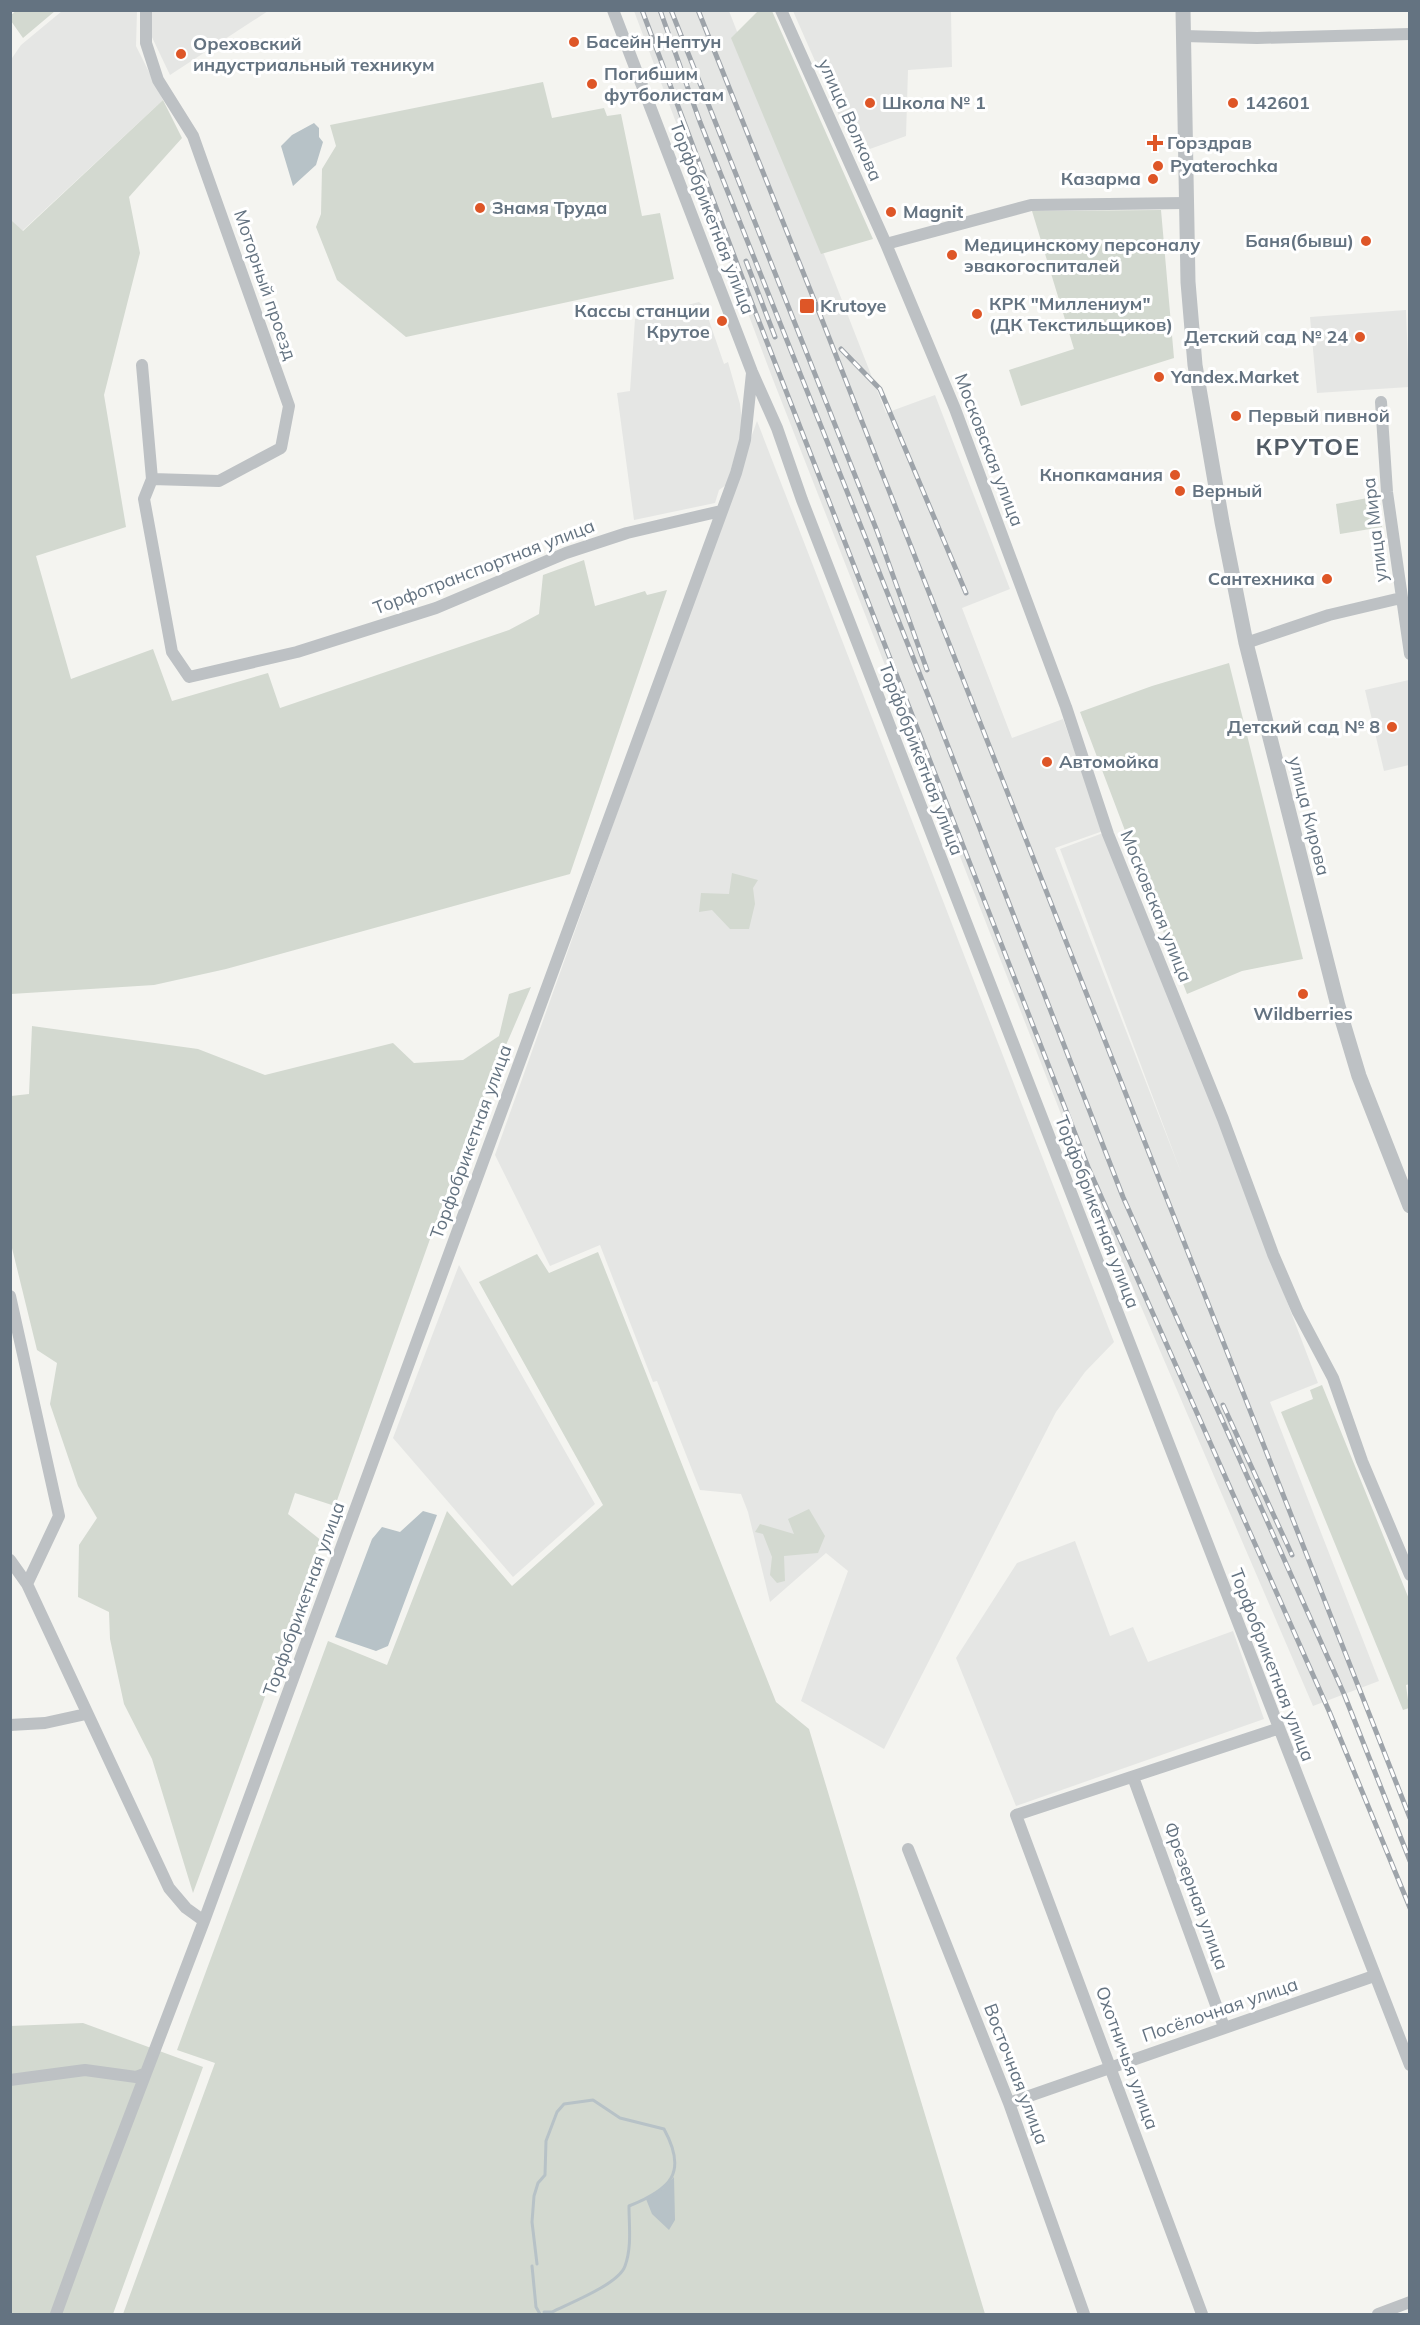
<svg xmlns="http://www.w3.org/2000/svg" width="1420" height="2325" viewBox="0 0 1420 2325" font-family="Mulish,sans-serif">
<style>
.built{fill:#e5e6e4}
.green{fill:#d3d9d0}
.water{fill:#b7c2c7}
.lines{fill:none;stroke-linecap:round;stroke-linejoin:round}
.stream{stroke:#b7c2c7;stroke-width:3}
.minor{stroke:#bdc1c4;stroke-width:12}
.tertiary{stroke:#bdc1c4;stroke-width:15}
.rail-casing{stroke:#9ea4aa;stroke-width:5}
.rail{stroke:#fff;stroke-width:3;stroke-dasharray:9;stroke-linecap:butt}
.poi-dot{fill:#de5627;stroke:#fff;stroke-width:2}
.labels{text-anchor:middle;stroke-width:6;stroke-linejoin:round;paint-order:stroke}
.poi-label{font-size:18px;font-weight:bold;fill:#647381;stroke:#fff;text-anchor:start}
.street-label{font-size:18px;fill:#647381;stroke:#fff}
.district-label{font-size:24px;font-weight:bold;letter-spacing:1.5px;fill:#525c66;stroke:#fff}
</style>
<rect width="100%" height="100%" fill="#f4f4f0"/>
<path class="built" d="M62,11H137L136,46L163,100L22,231L11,220L10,61L21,45Z
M152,11H268L170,75L150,33Z
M634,11H729L886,413L935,395L1010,589L962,608L1012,738L1063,719L1103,831L1055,848L1182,1175L1060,849L1103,833L1189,1045L1318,1383L1270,1402L1379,1681L1313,1706L1090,1188L772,377Z
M793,11H951L952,67L908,70L906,136L856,154Z
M699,302L704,306L724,364L728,362L740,404L743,430L726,485L719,490L715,503L634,520L617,393L630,391L635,319Z
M1406,310L1409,387L1317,393L1310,317Z
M757,421L1114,1342L1085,1372L1056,1412L884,1749L801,1701L848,1571L826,1553L770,1602L748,1512L741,1494L700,1490L657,1381L653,1382L600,1245L550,1266L495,1155Z
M1409,680V765L1384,771L1365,690Z
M459,1265L595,1504L513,1577L393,1438Z
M1075,1541L1110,1636L1133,1627L1148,1662L1233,1631L1264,1719L1016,1806L956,1658L1017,1563Z"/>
<path class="green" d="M17,10H55V11L23,38L11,21V15Z
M758,11H772L873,239L821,254L731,38Z
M543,82L552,118L604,108L607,116L621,114L642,216L660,213L674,279L406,337L337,280L316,227L321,214L322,169L336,146L330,125Z
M163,100L182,138L129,197L140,253L104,395L126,527L36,556L71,679L153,649L172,701L268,673L280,708L509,630L539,614L543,575L584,560L595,606L645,591L647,595L667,590L570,874L226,969L154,985L11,994V220L23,231Z
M1161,210L1174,358L1021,406L1009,370L1074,349L1032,211Z
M1378,496L1382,527L1340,534L1336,504Z
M1229,663L1303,959L1242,971L1187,994L1080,712L1152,686Z
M732,873L758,880L753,888L755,904L749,929H730L712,910L699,912L701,893L729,894Z
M531,987L466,1138L335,1506L295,1493L288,1514L322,1541L193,1893L152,1759L124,1704L110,1639L109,1612L78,1597L79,1545L97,1518L78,1486L50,1404L57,1363L37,1350L11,1244V1096L29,1094L32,1026L198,1049L265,1075L393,1043L414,1063L463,1060L499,1036L509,994Z
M598,1252L776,1702L809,1729L985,2314H123L215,2063L177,2050L328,1641L387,1665L447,1511L512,1586L603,1505L479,1282L537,1254L549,1273Z
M1322,1385L1409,1599L1410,1684L1406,1685L1409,1708L1403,1710L1281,1412L1313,1399L1310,1390Z
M809,1509L825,1536L818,1553L784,1556L785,1581L777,1583L770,1575L772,1557L763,1534L755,1532L760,1524L794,1534L788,1519Z
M83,2023L203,2067L113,2314H11L10,2026Z"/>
<path class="water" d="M314,123L319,128V137L323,142L316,165L293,186L281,146L292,135Z
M423,1511L437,1515L388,1646L376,1651L335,1637L372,1539L382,1527L400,1532Z
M674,2177L675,2220L669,2230L652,2214L646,2199L663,2189Z"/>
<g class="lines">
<path class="stream" d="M537,2264L532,2222L534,2196L538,2183L545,2175L546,2141L557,2112L564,2104L593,2100L620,2118L664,2129C688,2173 671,2189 629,2206C629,2226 632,2247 625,2266C619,2284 570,2303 552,2312H544
M532,2266L536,2307L540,2314"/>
<path class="minor" d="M146,10V43L158,80L193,136L289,406L281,448L219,481L152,479
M613,10L752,372L777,428L802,500L1410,2065
M781,10L886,244L955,409L1066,707L1108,834L1223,1119L1273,1254L1298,1312L1333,1378L1362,1461L1410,1575
M1184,36L1257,38L1410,34
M886,244L1031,205L1186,203
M142,365L152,479L144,499L172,652L189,677L297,652L436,608L566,553L627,533L721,511
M1381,402L1387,492L1410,654
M1246,643L1329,615L1401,598
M10,1296L59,1516L27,1584
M10,1560L27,1584L169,1888L186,1908L204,1921
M10,1725L45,1723L86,1714
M1133,1777L1224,2027
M908,1849L1009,2103L1084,2314
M10,2080L85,2070L136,2077L146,2073
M1009,2103L1374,1976
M56,2314L99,2196L204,1921L736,473L745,440L752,373
M1202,2314L1016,1815L1277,1729
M1378,2314L1410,2302"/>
<path class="tertiary" d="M1183,10L1188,282L1195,365L1222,522L1246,643L1338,1006L1359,1076L1410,1206"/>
<g class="rail-casing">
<path id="rail" d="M642,10L751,301L1088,1167L1329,1711L1410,1908
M660,10L700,122L932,705L1123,1197L1344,1694L1410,1861
M671,10L877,531L927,670
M698,10L815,302L1410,1818
M746,261L775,337
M841,349L880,389L966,593
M1223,1405L1292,1555"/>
</g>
<use href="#rail" class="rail"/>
</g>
<g class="poi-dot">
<circle cx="574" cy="42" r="6"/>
<circle cx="181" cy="54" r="6"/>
<circle cx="592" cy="84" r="6"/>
<circle cx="870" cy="103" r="6"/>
<circle cx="1233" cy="103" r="6"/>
<path d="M1152 134h6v6h6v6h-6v6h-6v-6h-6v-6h6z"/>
<circle cx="1158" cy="166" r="6"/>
<circle cx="1153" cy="179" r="6"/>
<circle cx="480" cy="208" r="6"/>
<circle cx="891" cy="212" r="6"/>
<circle cx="1366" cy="241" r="6"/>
<circle cx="952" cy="255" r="6"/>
<rect x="799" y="298" width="16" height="16" rx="3"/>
<circle cx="977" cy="314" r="6"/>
<circle cx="722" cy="321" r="6"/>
<circle cx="1360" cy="337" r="6"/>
<circle cx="1159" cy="377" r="6"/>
<circle cx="1236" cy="416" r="6"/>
<circle cx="1175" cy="475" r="6"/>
<circle cx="1180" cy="491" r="6"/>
<circle cx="1327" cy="579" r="6"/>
<circle cx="1392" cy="727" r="6"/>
<circle cx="1047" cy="762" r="6"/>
<circle cx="1303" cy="994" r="6"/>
</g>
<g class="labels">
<g class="poi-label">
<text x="586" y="48">Басейн Нептун</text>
<text x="193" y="50">Ореховский<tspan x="193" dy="21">индустриальный техникум</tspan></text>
<text x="604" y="80">Погибшим<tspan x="604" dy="21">футболистам</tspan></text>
<text x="882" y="109">Школа № 1</text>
<text x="1245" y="109">142601</text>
<text x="1167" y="149">Горздрав</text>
<text x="1170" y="172">Pyaterochka</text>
<text x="1141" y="185" text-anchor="end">Казарма</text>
<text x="492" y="214">Знамя Труда</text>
<text x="903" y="218">Magnit</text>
<text x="1354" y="247" text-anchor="end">Баня(бывш)</text>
<text x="964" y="251">Медицинскому персоналу<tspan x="964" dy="21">эвакогоспиталей</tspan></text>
<text x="989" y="310">КРК "Миллениум"<tspan x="989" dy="21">(ДК Текстильщиков)</tspan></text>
<text x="820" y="312">Krutoye</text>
<text x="710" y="317" text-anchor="end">Кассы станции<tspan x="710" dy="21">Крутое</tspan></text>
<text x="1348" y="343" text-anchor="end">Детский сад № 24</text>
<text x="1171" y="383">Yandex.Market</text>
<text x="1248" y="422">Первый пивной</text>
<text x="1163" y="481" text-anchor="end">Кнопкамания</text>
<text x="1192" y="497">Верный</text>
<text x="1315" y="585" text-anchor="end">Сантехника</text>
<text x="1380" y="733" text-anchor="end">Детский сад № 8</text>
<text x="1059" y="768">Автомойка</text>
<text x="1303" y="1020" text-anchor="middle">Wildberries</text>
</g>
<g class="street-label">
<text transform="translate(850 120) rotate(66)" y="6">улица Волкова</text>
<text transform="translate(712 218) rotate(69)" y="6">Торфобрикетная улица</text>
<text transform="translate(265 285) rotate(71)" y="6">Моторный проезд</text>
<text transform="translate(989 450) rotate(69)" y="6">Московская улица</text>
<text transform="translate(1375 530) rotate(-97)" y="6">улица Мира</text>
<text transform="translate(484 567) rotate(-21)" y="6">Торфотранспортная улица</text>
<text transform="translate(921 759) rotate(69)" y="6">Торфобрикетная улица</text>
<text transform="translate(1309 816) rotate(76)" y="6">улица Кирова</text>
<text transform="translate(1156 906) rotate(68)" y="6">Московская улица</text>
<text transform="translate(471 1142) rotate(-70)" y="6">Торфобрикетная улица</text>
<text transform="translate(1097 1212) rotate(69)" y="6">Торфобрикетная улица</text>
<text transform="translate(304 1599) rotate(-70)" y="6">Торфобрикетная улица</text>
<text transform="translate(1272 1665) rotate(69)" y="6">Торфобрикетная улица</text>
<text transform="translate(1196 1896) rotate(70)" y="6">Фрезерная улица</text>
<text transform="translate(1220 2010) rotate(-19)" y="6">Посёлочная улица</text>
<text transform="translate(1127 2058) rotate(70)" y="6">Охотничья улица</text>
<text transform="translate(1016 2074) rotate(69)" y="6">Восточная улица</text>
</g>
<g class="district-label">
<text x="1308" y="455">КРУТОЕ</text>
</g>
</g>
<rect width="1420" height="2325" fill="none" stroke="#647381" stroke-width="24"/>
</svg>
